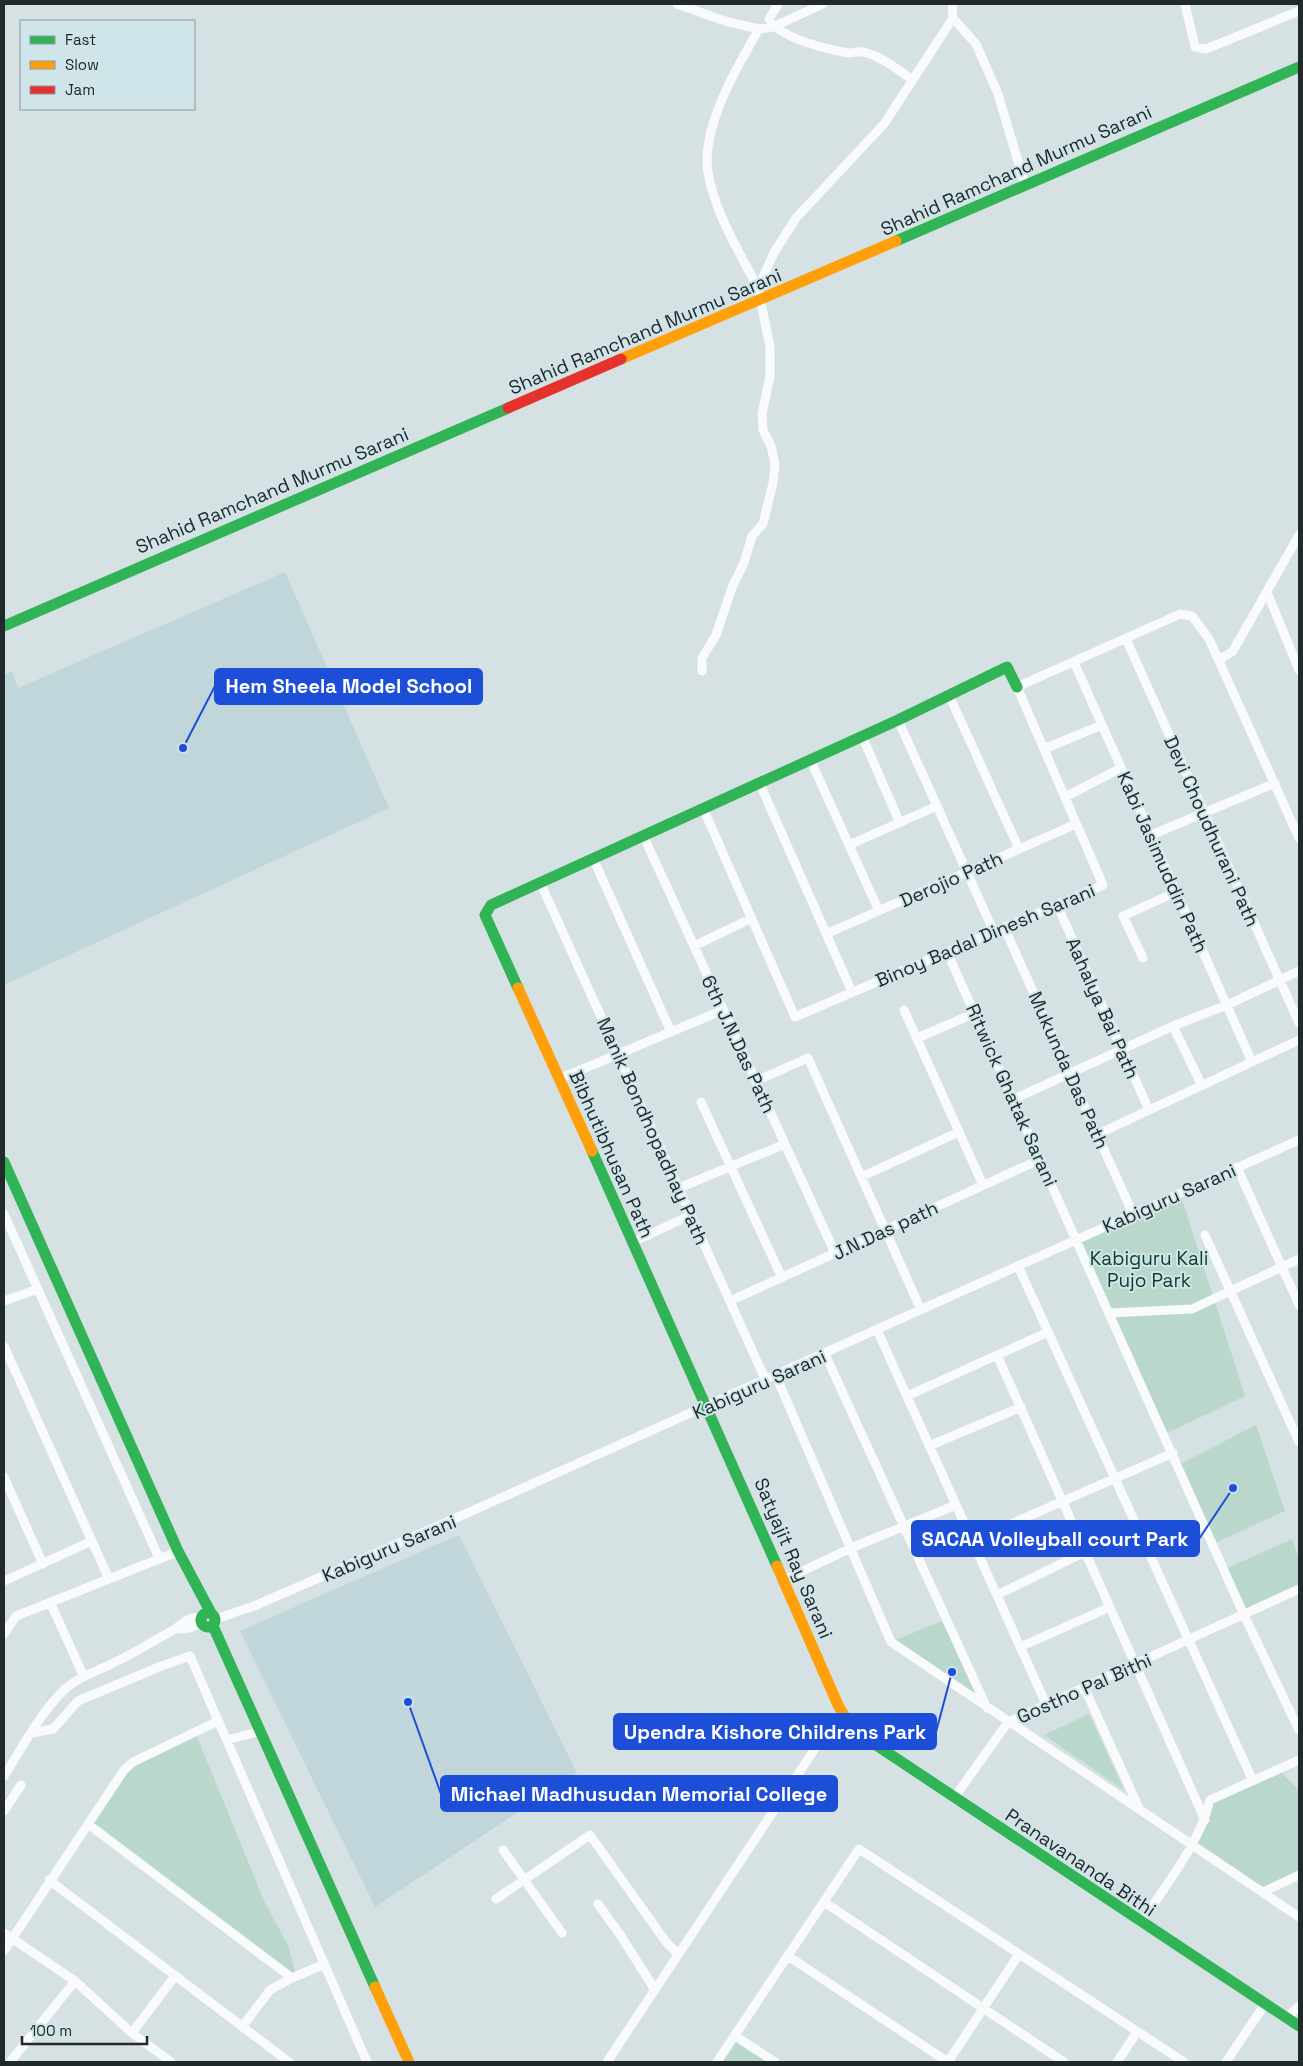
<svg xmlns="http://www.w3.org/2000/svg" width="1303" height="2066" viewBox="0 0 1303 2066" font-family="'Space Grotesk',sans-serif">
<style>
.built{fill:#c1d6da}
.green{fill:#bad7cc}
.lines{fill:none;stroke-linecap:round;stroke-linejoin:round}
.street{stroke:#f9fafb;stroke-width:9}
.fast{stroke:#30b455;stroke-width:11}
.slow{stroke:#ff9f0a;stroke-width:11}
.jam{stroke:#e5322d;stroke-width:11}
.labels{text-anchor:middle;stroke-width:4;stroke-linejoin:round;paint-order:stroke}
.street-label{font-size:19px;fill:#21292b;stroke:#d0e5e9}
.park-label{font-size:19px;fill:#073e2b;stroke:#d0e5e9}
.leader{fill:none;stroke:#1d4ed8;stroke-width:2}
.callout-dot{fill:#1d4ed8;stroke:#d0e5e9;stroke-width:2}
.callout{fill:#1d4ed8;stroke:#1d4ed8;stroke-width:2}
.callout-label{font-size:20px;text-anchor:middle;font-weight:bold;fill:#fff}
</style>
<rect width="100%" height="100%" fill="#d6e1e3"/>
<path class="built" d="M285,572L389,808L4,985V675L12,671L18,688Z
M459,1535L577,1773L375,1907L240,1631Z"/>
<path class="green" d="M1181,1196L1245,1396L1167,1433L1077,1239Z
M1256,1425L1285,1511L1215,1543L1178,1465Z
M1292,1539L1299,1559V1588L1246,1613L1226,1569Z
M947,1619L982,1701L891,1642Z
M1089,1714L1124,1790L1044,1735Z
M195,1732L265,1903L288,1945L296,1976L91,1824L131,1764Z
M1280,1771L1299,1791V1873L1264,1889L1193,1842L1213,1798Z
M735,2036L775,2062H718Z"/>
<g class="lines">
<path class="street" d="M677,4L725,21L759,29L773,27L823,4
M778,4L769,19C779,38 826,49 848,53C853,53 858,51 863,52C881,56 898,70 913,80
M952,4L953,18L976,44L998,94L1025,185
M1185,4L1195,47L1206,49L1299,11
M758,288C739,251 715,214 708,172C701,127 737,67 759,29
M1267,592L1299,670
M1126,639L1299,1023
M1219,660L1233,651L1299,535
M1074,662L1252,1062
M702,671V658L716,635L733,585L744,563L752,536L763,524L773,483L775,464L771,446L763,430L762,414L770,376V347L758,288L775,251L796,218L884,124L953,18
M949,695L1019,849
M898,720L994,932
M862,736L900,823
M1044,749L1102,725
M810,759L879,911
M759,782L852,992
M1065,797L1121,768
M703,808L795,1017L1103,885L1017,687L1180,614L1192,616L1209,639L1299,838
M643,835L835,1253
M1151,835L1275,783
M849,845L937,806
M593,858L671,1032
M540,882L766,1381
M1057,905L1149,1110
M1004,927L1133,1214
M826,934L1076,824
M694,946L752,918
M947,952L1244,1615L1299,1730
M1143,958L1123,916L1176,892
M904,1010L983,1185
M1173,1026L1202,1086
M917,1038L975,1013
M559,1079L723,1010
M756,1081L808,1058L921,1310
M1014,1099L1173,1026L1227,1005L1299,971
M701,1102L782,1278
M1098,1134L1299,1040
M1237,1167L1299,1305
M861,1177L959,1132
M679,1188L785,1144
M4,1214L159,1558
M1205,1235L1299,1442
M633,1242L691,1215
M1018,1266L1253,1781
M4,1301L38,1289
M730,1301L1041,1159
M1110,1313L1192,1309L1299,1259
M877,1330L1046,1704
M4,1346L109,1579
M825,1354L987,1708
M997,1355L1205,1820
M776,1376L891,1642L1299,1917
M907,1396L1048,1332
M929,1446L1021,1407
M4,1477L43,1564
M972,1541L1173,1453
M784,1580L851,1548L956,1505
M4,1581L92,1541
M997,1595L1085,1552
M50,1602L84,1677
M216,1619L254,1606L445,1523L1299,1140
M177,1629L189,1628L201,1623
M4,1634L16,1616L174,1553
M1020,1647L1110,1607
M1084,1687L1139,1808
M32,1733L53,1729L78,1701L159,1667L190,1656L367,2062
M227,1740L261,1731
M4,1776C22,1748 39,1715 63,1691C77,1677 96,1672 113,1663C133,1654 151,1642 170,1632C181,1626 187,1616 200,1618
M954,1798L1008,1722L1299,1589
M4,1811L21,1785
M88,1824L292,1978
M503,1850L562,1933
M49,1880L289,2062
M1263,1892L1299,1875
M496,1899L590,1835L666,1942L678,1954
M824,1902L1064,2062
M598,1904L621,1936L655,1990
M1141,1923C1166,1884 1199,1845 1210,1800L1299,1760
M4,1933L75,1981
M4,1951L124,1770L133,1762L218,1721
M788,1956L948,2062L1019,1954
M1287,2018L1299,2006
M242,2027L270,1990L292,1978L325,1964
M132,2033L175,1976
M735,2036L775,2062
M10,2062L75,1981L132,2033L171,2062
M607,2062L822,1738L848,1723
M717,2062L859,1849L1184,2062
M1117,2062L1137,2032
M1226,2062L1265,2004"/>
<path class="fast" d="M896,241L1299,67
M4,626L508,408
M518,988L485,915L491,905L898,720L1007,667L1017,687
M592,1151L777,1566
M4,1162L178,1551L211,1613
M201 1620a7 7 0 1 1 14 0a7 7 0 1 1-14 0Z
M213,1626L375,1987
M849,1724L864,1737L1299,2026"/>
<path class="slow" d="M621,359L896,241
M518,988L592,1151
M777,1566L838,1705L849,1724
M375,1987L409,2062"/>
<path class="jam" d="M508,408L621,359"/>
</g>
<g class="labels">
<g class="street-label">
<text transform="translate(1016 170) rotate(-24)" y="7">Shahid Ramchand Murmu Sarani</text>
<text transform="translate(645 331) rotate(-23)" y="7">Shahid Ramchand Murmu Sarani</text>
<text transform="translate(272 490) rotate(-23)" y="7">Shahid Ramchand Murmu Sarani</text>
<text transform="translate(1212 831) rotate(66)" y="7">Devi Choudhurani Path</text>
<text transform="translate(1163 862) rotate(66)" y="7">Kabi Jasimuddin Path</text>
<text transform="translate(951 879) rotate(-24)" y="7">Derojio Path</text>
<text transform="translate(985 935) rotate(-23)" y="7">Binoy Badal Dinesh Sarani</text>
<text transform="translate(1103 1008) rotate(66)" y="7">Aahalya Bai Path</text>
<text transform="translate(739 1044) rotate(65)" y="7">6th J.N.Das Path</text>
<text transform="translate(1069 1070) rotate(66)" y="7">Mukunda Das Path</text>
<text transform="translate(1012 1095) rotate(66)" y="7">Ritwick Ghatak Sarani</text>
<text transform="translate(653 1131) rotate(66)" y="7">Manik Bondhopadhay Path</text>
<text transform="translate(612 1154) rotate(66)" y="7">Bibhutibhusan Path</text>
<text transform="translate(1169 1198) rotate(-24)" y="7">Kabiguru Sarani</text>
<text transform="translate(885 1230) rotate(-25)" y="7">J.N.Das path</text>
<text transform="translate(759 1384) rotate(-24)" y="7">Kabiguru Sarani</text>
<text transform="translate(389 1548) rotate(-23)" y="7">Kabiguru Sarani</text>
<text transform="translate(794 1558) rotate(67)" y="7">Satyajit Ray Sarani</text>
<text transform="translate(1084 1688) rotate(-24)" y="7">Gostho Pal Bithi</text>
<text transform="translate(1081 1862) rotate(34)" y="7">Pranavananda Bithi</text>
</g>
<g class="park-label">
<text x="1149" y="1265">Kabiguru Kali<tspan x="1149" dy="22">Pujo Park</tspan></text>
</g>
</g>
<path class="leader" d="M183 748L215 686M1233 1488L1199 1539M952 1672L936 1732M408 1702L441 1794"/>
<g class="callout-dot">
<circle cx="183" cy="748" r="5"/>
<circle cx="1233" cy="1488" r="5"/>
<circle cx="952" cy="1672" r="5"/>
<circle cx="408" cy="1702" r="5"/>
</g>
<g class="callout">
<rect x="215" y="669" width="267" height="35" rx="5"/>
<rect x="912" y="1521" width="287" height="35" rx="5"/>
<rect x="614" y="1714" width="322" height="35" rx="5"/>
<rect x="441" y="1776" width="396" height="35" rx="5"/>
</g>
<g class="callout-label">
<text x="349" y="693">Hem Sheela Model School</text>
<text x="1055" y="1546">SACAA Volleyball court Park</text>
<text x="775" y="1739">Upendra Kishore Childrens Park</text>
<text x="639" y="1801">Michael Madhusudan Memorial College</text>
</g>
<rect width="1303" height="2066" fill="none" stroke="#21292b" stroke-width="10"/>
<rect x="20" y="20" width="175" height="90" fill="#d0e5e9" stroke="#8a9a9d"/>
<rect x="30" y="36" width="25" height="8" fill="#30b455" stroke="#8a9a9d"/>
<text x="65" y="45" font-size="15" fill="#21292b">Fast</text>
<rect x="30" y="61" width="25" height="8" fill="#ff9f0a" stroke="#8a9a9d"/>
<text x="65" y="70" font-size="15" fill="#21292b">Slow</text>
<rect x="30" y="86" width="25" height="8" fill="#e5322d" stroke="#8a9a9d"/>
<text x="65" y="95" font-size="15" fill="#21292b">Jam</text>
<path d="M22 2036v8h125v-8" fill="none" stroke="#21292b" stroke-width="2.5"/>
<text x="30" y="2036" font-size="15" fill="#21292b" stroke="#d0e5e9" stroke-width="4" paint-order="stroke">100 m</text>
</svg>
